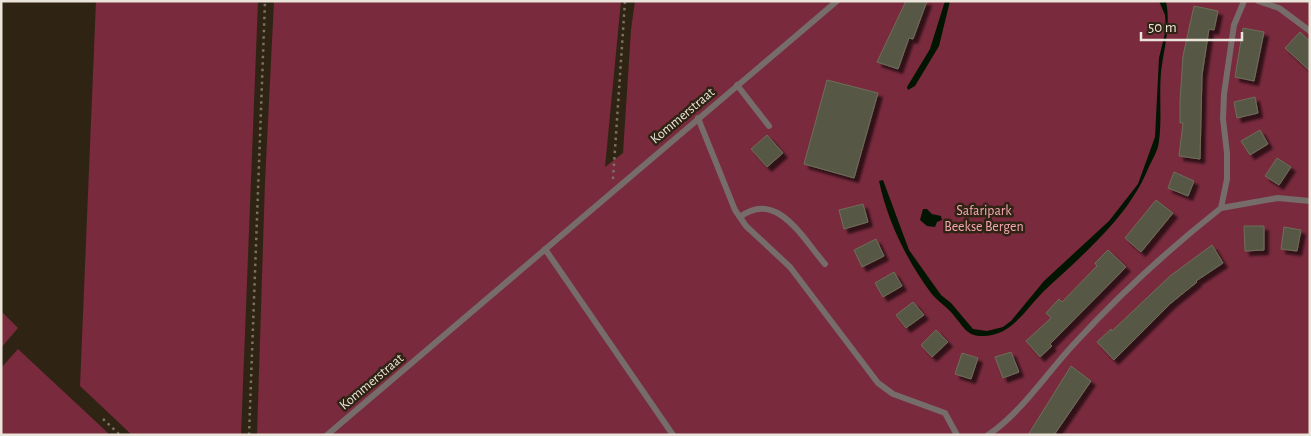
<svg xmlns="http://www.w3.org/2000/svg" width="1311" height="436" viewBox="0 0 1311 436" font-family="'Alegreya Sans',sans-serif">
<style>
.green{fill:#792a3d}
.water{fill:#021502}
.building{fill:#575844;stroke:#6d6e59;filter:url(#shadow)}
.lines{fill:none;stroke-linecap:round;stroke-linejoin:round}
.path{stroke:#7a7163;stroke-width:2.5;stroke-dasharray:2.5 4;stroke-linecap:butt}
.service{stroke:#766c69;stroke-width:6}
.labels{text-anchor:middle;stroke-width:5;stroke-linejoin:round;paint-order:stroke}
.street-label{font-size:14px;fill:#ebe4da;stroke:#2f2414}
.park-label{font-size:14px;fill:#f4a7b3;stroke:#2f2414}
</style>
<defs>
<filter id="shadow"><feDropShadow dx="4.5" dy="4.5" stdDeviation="1" flood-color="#0009"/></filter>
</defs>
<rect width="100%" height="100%" fill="#2f2414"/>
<path class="green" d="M96,1H258L241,435H132L80,386Z
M274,1H621L605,167L623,153L631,30L635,1H1310V435H257L265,182Z
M1,311L18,328L1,348Z
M18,349L108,433L107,435H1V368Z"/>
<path class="water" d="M945,1H950L939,46L915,86L908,90L907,87L930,49Z
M1159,1H1166C1171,26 1164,48 1161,72C1159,95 1162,119 1159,141C1158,151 1152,160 1148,169C1127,219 1082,255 1043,292C1025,310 1011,337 981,336C967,336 963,326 955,317C949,308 938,302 931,293C906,259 888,222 879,181L883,180L909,250L941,295L951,303L973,329L987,331L1003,327L1011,321L1044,281L1109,221L1138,184L1155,137L1159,58L1166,29L1165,15Z
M923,209H927L932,214L941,216L942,220L937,222L935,227L927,226L920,220Z"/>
<path class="building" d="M906,1H927L913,39L909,38L898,69L877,62Z
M1194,6L1218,11L1214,30L1209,29L1202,75L1200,159L1179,156L1183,123H1180V101L1183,56Z
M1243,28L1264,32L1254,81L1235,77Z
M1300,32L1310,41V71L1285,48Z
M827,80L878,93L854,178L804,164Z
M1255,97L1258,113L1237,118L1234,102Z
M1260,130L1268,144L1250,155L1241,141Z
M767,135L783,153L767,167L751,149Z
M1277,158L1291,167L1279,185L1265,176Z
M1174,172L1194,181L1188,196L1168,188Z
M1156,200L1173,213L1141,252L1125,238Z
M863,204L868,222L844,229L839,210Z
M1244,226H1264V250L1245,251Z
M1284,227L1301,230L1297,251L1281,249Z
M876,239L884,256L862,267L854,250Z
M1212,245L1223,263L1196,281L1197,282L1171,303L1114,360L1097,342L1111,329L1112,331L1170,276Z
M1108,250L1126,267L1050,344L1052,346L1040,357L1026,341L1051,318L1046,313L1059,299L1062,302L1097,266L1095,263Z
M894,272L902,286L883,297L875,283Z
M913,302L924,315L906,328L896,315Z
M936,330L948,342L932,357L921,345Z
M1011,352L1019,372L1003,378L995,357Z
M962,353L978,358L971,379L955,374Z
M1071,366L1091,381L1054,435H1028Z"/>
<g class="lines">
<path class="path" d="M613,179L625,1
M103,419L120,435
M249,435L265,1"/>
<path class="service" d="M1244,1L1234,25L1224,94L1223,119L1227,153V179L1221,208L1278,198L1310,201
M1258,1L1279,8L1310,31
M737,85L769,126
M698,118L735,210L746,226L790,267L878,383L893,394L945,413L957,435
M740,217C777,189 803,239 825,264
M545,249L673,435
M327,435L837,1
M988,435C1022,412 1046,374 1074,344C1119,295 1169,249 1221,208"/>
</g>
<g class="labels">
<g class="street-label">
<text transform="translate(682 115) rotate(-40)" y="5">Kommerstraat</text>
<text transform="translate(371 381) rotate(-40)" y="5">Kommerstraat</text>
</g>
<g class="park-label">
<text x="984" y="215">Safaripark<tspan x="984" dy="16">Beekse Bergen</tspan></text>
</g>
</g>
<rect width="1311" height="436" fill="none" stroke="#ebe4da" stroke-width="5"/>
<path d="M1141 32v8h101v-8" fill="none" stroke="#ebe4da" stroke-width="2.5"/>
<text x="1148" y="32" font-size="15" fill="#ebe4da" stroke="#2f2414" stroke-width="4" paint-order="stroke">50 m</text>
</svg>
